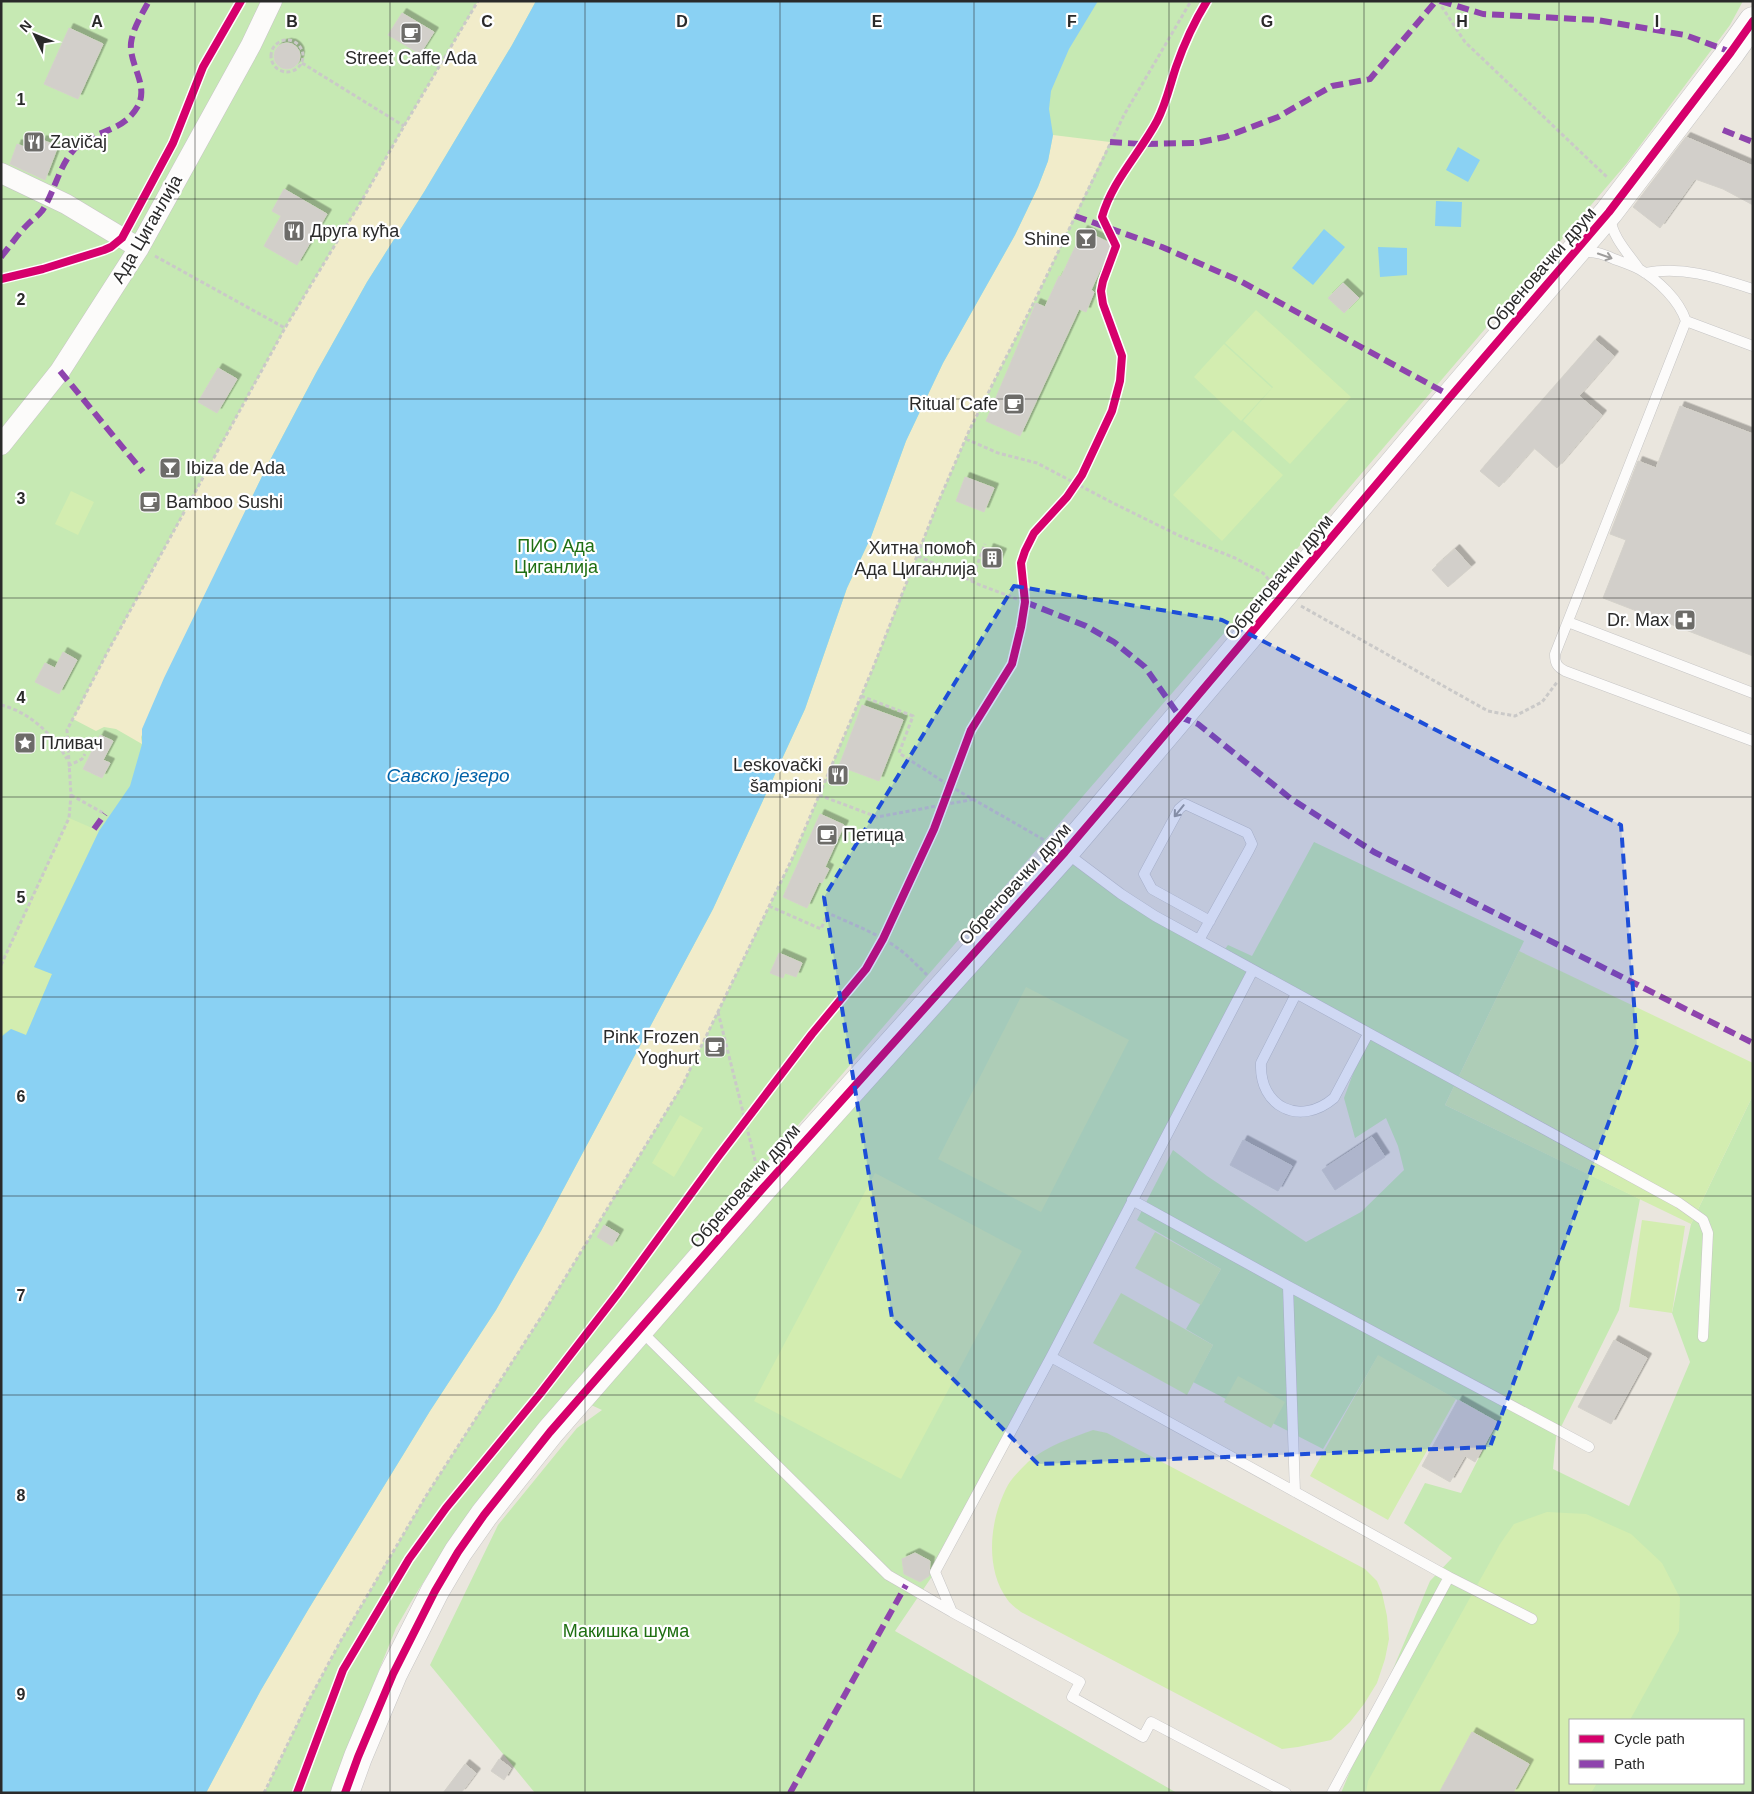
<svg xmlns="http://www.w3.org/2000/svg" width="1754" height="1794" viewBox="0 0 1754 1794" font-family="Arial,sans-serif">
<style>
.green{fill:#c6e9b3;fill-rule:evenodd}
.sand{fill:#f1ecca}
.pitch{fill:#d3edb0}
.water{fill:#8ad1f3}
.building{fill:#d2cfca;stroke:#d4d1ca;filter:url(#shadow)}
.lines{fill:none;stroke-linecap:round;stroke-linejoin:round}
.lane-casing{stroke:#c6c5c5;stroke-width:11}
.street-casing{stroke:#c6c5c5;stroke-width:21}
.secondary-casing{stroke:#c6c5c5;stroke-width:29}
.path{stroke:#cac9c8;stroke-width:3;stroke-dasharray:4 2.5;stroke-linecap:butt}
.lane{stroke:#fcfbfa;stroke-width:10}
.street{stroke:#fcfbfa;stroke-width:20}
.secondary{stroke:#fcfbfa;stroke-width:28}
.quiet{stroke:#8e44ad;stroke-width:6;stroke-dasharray:12 6;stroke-linecap:butt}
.cycleway-casing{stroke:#fff;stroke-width:11}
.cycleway{stroke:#d6006c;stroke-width:8}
.oneway{stroke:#9e9d9c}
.marked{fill:#1d4ed8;fill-opacity:0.2;stroke:#1d4ed8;stroke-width:4;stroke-dasharray:10 6;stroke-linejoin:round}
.grid{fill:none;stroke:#2a2a2a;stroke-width:1;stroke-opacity:0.55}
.labels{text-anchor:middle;stroke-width:4.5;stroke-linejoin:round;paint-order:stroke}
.poi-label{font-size:18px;fill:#2a2a2a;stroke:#fff;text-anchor:start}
.street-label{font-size:18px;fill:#2a2a2a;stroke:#fff}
.park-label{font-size:18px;fill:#1f6f12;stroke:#fff}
.water-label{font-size:19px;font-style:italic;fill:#0062a8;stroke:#fff}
.grid-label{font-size:16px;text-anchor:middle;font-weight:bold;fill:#2a2a2a;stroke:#fff;stroke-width:4.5;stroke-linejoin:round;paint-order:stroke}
</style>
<defs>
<filter id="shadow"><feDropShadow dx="4.5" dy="-4.5" stdDeviation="0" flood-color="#0004"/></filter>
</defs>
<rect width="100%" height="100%" fill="#eae6de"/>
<path class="green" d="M1,1H1743L1730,25L1627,163L1296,550L548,1414L502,1473L429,1573L411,1602L396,1628L349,1744L331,1793H1Z
M1314,842L1524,941L1445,1105L1640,1199L1619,1310L1556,1437L1553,1469L1629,1506L1690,1362L1672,1313L1691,1224L1753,1095V1793H1341L1430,1581L1452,1558L1404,1523L1425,1483L1461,1493L1497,1422L1378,1356L1323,1449L1193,1382L1213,1345L1186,1329L1221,1269L1137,1220L1173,1150L1207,1176L1306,1242L1361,1212L1404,1170L1398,1146L1386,1118L1355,1138L1344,1098L1368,1033L1253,970L935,1572L895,1631L1177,1793H535L430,1665L498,1525L577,1428L602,1410L578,1399L1065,852L1121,894L1222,953L1228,945L1252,956ZM1570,1720H1743V1783H1570Z"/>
<path class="sand" d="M478,1H536L512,45L424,192L367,282L316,373L268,464L217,571L141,737L142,744L116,729L104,727L96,731L73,719L108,651L285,328L365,195L404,126Z
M1053,135L1110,142L1037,296L969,431L937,505L873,668L793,857L682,1086L545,1311L426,1496L340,1642L309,1700L264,1793H206L261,1690L308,1610L430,1411L496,1310L541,1231L713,909L805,709L847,588L871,537L906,441L943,363L1015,235L1038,187L1048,161Z"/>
<path class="pitch" d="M1256,310L1351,397L1290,464L1243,421L1273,387L1225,343Z
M1224,344L1272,388L1241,421L1194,377Z
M1233,430L1283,475L1222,541L1173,495Z
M71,491L94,502L78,535L55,524Z
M69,818L99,831L34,967L52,974L26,1035L11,1029L1,1035V965Z
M1519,951L1753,1063V1095L1691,1224L1445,1105Z
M1026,987L1129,1040L1041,1212L938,1159Z
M680,1115L703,1128L674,1177L652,1163Z
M875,1173L1022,1251L901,1479L754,1401Z
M1642,1220L1685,1226L1672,1313L1629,1307Z
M1155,1232L1221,1269L1201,1305L1135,1268Z
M1121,1293L1213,1345L1187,1395L1093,1343Z
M1378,1355L1456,1399L1388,1520L1310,1476Z
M1238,1376L1285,1402L1271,1428L1224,1402Z
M1093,1430L1107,1433L1365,1569L1377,1581L1382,1593L1387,1616L1389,1639L1385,1659L1377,1683L1364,1704L1350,1722L1331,1740L1298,1747L1282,1749L1021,1612C1016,1608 1010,1604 1007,1599C984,1567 990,1518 1008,1485C1012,1478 1022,1468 1028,1462C1046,1446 1071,1438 1093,1430Z
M1547,1512L1586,1514L1631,1534L1662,1563L1680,1598L1679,1631L1630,1720H1570V1783H1597L1591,1793H1366L1368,1781L1500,1544L1514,1524Z"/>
<path class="water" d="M536,1H1098L1069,49L1051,91L1049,109L1053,135L1048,161L1038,187L1015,235L943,363L906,441L871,537L847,588L805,709L713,909L541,1231L496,1310L430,1411L308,1610L261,1690L206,1793H1V1037L11,1029L26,1035L52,974L34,967L99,831L130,786L142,744V729L164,678L268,464L316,373L367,282L424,192L512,45Z
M1458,147L1480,160L1468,182L1446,170Z
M1436,201L1462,202L1461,227L1435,226Z
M1324,229L1345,247L1313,285L1292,268Z
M1378,247L1407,248V275L1380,277Z"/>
<path class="building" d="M402,13L434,32L420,54L388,35Z
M69,28L103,44L78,99L44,84Z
M274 56a13 13 0 1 1 26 0a13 13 0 1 1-26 0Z
M1686,137L1753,166V205L1723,189L1695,179L1660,228L1633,207Z
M42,140L58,146L45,180L10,164L17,144L37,152Z
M284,189L327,214L297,265L264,246L281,216L272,211Z
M1083,230L1112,244L1091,290L1094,292L1086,312L1079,309L1020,436L986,421L1036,303L1045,307L1059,276L1061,277Z
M1343,283L1359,298L1344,313L1328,298Z
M1595,340L1614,356L1579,396L1602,415L1557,468L1534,448L1499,487L1480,471Z
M218,368L237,379L217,413L198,402Z
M1680,406L1753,434V656L1603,598L1626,540L1610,534L1638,461L1656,468Z
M965,477L994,488L984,512L956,501Z
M989,548L1002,553L995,569L983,564Z
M1455,549L1471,567L1448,587L1432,570Z
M63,652L77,660L59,694L35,682L45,663L55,668Z
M862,705L903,720L879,781L839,766Z
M100,735L113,741L103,760L110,763L102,778L83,769Z
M820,814L844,825L825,867L829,869L822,883L819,882L807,908L783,897Z
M779,953L802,963L796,977L785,973L783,978L770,973Z
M1372,1137L1385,1157L1335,1190L1322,1170Z
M1243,1140L1292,1166L1278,1191L1230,1165Z
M604,1225L619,1234L612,1246L597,1237Z
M1614,1340L1647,1358L1611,1424L1578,1407Z
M1458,1400L1497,1422L1475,1462L1465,1456L1450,1482L1422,1466Z
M915,1553L930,1561L929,1576L920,1582L904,1574L902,1559Z
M1472,1732L1529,1764L1513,1793H1439Z
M499,1759L511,1768L504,1780L491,1771Z
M465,1764L476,1773L461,1793H443Z"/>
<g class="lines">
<g class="lane-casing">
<path id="lane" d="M1610,217C1612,237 1628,253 1639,269
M1579,254C1590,249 1603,254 1614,259C1622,262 1631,265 1639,269C1658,280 1679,300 1686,321L1555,654C1555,663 1557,667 1565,671L1753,741
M1645,273C1684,266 1716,277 1753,289
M1686,321L1753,346
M1568,622L1753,693
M1065,852L1121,894L1155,916L1679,1203L1703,1220L1708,1233L1703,1337
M1199,940L1249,850L1252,844L1247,833L1185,804L1179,809L1144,874L1152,889L1210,921
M1296,994L1261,1063C1259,1107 1300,1127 1334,1098L1368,1034
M1132,1200L1288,1286L1589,1447
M1288,1286L1295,1492
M640,1330L888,1575L952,1612L1080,1682L1072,1697L1143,1737L1151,1722L1286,1793
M1051,1357L1449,1577L1332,1793
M1449,1577L1532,1619
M952,1612L935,1572L1051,1357L1253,970"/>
</g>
<g class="street-casing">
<path id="street" d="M1,173L66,204L139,248
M1,445L60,371L139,248L251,45L272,1"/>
</g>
<g class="secondary-casing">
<path id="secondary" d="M345,1793L358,1757L393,1674L435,1591L458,1552L484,1515L550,1432L763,1188L1065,852L1123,784L1451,396L1609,212L1731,52L1753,21"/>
</g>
<path class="path" d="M1438,1L1465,42L1608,178
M271 56a16 16 0 1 1 32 0a16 16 0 1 1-32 0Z
M302,63L404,126
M155,256L285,328
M966,439L998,453L1037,463L1111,502L1180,536L1235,558L1263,573L1269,580
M918,556L980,585L1025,602
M971,581L985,544
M1301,606L1488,711L1515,716L1542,702L1558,681
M861,696L913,716L899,753L950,786L1046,841
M1,705C30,712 53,735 67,759
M68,766L82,759L85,754
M71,795L105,814
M819,795L877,817L975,799
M769,906L821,929L828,913C854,925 882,935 904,953C912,960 920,968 927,975
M1,965L69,818L71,795L67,730L108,651L285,328L365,195L404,126L478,1
M718,1012L756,1164
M264,1793L309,1700L340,1642L426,1496L545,1311L682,1086L793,857L873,668L937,505L969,431L1037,296L1124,115L1191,1"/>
<use href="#lane" class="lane"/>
<use href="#street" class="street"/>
<use href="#secondary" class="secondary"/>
<path class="quiet" d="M1440,1L1483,14L1597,20L1685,35L1731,52
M1723,130L1753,142
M1110,142L1142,144L1196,143L1225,137L1278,117L1332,86L1370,79L1436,1
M1075,216L1162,247L1240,281L1451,396
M1,257C10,246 18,234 28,224C32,220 38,216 42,211C55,192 60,160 79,145C99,129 123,132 138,106C149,85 129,65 131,43C133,28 142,14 149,1
M60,371L143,472
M1025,602L1086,626L1114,642L1145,667L1180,717L1198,724L1290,798L1374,852L1753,1043
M94,829L105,814
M790,1793L906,1585"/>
<g class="cycleway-casing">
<path id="cycleway" d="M1,279L43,269L104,250L111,247L122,238L173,143L203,67L241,1
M297,1793L343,1670L409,1559L446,1508L540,1394L619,1292L718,1157L812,1034L866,969L883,939L934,829L971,730L1012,664L1021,627L1025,602L1021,563L1025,551L1034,533L1067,497L1082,475L1112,411L1120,381L1122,356L1103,304L1101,291L1103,281L1116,246L1102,217C1112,181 1140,153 1157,121C1166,104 1170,85 1176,67C1184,44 1194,22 1207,1
M345,1793L358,1757L393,1674L435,1591L458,1552L484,1515L550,1432L763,1188L1065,852L1123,784L1451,396L1609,212L1731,52L1753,21"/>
</g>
<use href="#cycleway" class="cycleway"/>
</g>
<defs><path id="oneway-shaft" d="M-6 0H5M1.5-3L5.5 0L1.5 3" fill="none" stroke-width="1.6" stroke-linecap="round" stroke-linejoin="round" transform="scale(1.25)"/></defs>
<g class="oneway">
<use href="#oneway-shaft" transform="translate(1605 256) rotate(19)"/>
<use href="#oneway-shaft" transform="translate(1179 811) rotate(129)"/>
</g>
<path class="marked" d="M1014,586L1222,620L1621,825L1637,1045L1490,1447L1038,1464L892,1318L824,897Z"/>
<path class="grid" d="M195,1V1793M390,1V1793M585,1V1793M780,1V1793M974,1V1793M1169,1V1793M1364,1V1793M1559,1V1793M1,199H1753M1,399H1753M1,598H1753M1,797H1753M1,997H1753M1,1196H1753M1,1395H1753M1,1595H1753"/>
<defs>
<g id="cafe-square" transform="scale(1.125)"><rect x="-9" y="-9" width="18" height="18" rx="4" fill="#6d6c69" stroke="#fff"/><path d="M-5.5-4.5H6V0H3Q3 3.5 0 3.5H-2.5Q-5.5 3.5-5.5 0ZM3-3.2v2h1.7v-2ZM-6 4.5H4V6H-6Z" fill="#fff"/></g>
<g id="restaurant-square" transform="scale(1.125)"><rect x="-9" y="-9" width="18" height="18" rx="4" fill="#6d6c69" stroke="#fff"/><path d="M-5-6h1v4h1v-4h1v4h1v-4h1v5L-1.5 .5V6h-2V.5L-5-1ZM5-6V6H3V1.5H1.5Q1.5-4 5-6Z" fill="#fff"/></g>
<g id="bar-square" transform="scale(1.125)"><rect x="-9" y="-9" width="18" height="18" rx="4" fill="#6d6c69" stroke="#fff"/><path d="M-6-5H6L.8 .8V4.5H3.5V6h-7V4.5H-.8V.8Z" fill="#fff"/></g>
<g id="building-square" transform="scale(1.125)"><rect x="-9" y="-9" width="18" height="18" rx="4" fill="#6d6c69" stroke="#fff"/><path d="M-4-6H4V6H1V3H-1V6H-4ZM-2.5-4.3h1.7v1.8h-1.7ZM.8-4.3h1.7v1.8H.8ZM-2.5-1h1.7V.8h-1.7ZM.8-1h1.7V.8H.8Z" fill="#fff"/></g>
<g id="pharmacy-square" transform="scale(1.125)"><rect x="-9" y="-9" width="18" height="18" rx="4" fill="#6d6c69" stroke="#fff"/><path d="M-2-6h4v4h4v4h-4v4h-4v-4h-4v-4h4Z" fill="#fff"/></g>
<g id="sight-square" transform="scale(1.125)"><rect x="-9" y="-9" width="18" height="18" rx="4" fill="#6d6c69" stroke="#fff"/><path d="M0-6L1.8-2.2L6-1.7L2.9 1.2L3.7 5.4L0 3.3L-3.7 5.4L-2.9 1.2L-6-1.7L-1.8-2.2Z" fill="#fff"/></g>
</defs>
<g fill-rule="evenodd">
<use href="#cafe-square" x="411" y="33"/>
<use href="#restaurant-square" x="34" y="142"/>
<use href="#restaurant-square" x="294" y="231"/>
<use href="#bar-square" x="1086" y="239"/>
<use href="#cafe-square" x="1014" y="404"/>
<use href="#bar-square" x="170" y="468"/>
<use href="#cafe-square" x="150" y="502"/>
<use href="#building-square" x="992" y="558"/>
<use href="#pharmacy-square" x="1685" y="620"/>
<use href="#sight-square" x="25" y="743"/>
<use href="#restaurant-square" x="838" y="775"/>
<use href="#cafe-square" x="827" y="835"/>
<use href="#cafe-square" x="715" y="1047"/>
</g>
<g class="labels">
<g class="poi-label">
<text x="411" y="64" text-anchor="middle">Street Caffe Ada</text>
<text x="50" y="148">Zavičaj</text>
<text x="310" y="237">Друга кућа</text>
<text x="1070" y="245" text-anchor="end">Shine</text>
<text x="998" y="410" text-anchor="end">Ritual Cafe</text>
<text x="186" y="474">Ibiza de Ada</text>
<text x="166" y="508">Bamboo Sushi</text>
<text x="976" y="554" text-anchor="end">Хитна помоћ<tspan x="976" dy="21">Ада Циганлија</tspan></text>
<text x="1669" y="626" text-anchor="end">Dr. Max</text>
<text x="41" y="749">Пливач</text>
<text x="822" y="771" text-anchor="end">Leskovački<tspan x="822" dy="21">šampioni</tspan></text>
<text x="843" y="841">Петица</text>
<text x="699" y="1043" text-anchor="end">Pink Frozen<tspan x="699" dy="21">Yoghurt</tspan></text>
</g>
<g class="street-label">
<text transform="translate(147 229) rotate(-60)" y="6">Ада Циганлија</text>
<text transform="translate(1541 269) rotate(-49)" y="6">Обреновачки друм</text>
<text transform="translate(1279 577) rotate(-50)" y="6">Обреновачки друм</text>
<text transform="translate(1015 884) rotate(-48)" y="6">Обреновачки друм</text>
<text transform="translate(745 1186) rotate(-49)" y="6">Обреновачки друм</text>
</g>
<g class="park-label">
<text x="556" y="552">ПИО Ада<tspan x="556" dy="21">Циганлија</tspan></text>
<text x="626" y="1637">Макишка шума</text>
</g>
<g class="water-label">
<text x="448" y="782">Савско језеро</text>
</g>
</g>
<g class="grid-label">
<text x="97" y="27">A</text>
<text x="292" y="27">B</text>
<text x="487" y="27">C</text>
<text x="682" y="27">D</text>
<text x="877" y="27">E</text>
<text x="1072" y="27">F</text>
<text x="1267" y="27">G</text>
<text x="1462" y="27">H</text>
<text x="1657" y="27">I</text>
<text x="21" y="105">1</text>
<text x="21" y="305">2</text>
<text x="21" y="504">3</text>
<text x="21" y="703">4</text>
<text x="21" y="903">5</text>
<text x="21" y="1102">6</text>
<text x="21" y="1301">7</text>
<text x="21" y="1501">8</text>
<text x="21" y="1700">9</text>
</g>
<rect width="1754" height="1794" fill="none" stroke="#2a2a2a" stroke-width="5"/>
<rect x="1569" y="1719" width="175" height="65" fill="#ffffff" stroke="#aaaaaa"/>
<rect x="1579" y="1735" width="25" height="8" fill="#d6006c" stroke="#aaaaaa"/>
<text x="1614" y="1744" font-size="15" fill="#2a2a2a">Cycle path</text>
<rect x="1579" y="1760" width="25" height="8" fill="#8e44ad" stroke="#aaaaaa"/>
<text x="1614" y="1769" font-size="15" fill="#2a2a2a">Path</text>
<g transform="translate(35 35) rotate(313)" stroke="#ffffff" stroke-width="4" paint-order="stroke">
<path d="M0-4L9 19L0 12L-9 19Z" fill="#2a2a2a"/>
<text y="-8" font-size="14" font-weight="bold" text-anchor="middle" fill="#2a2a2a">N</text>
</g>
</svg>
